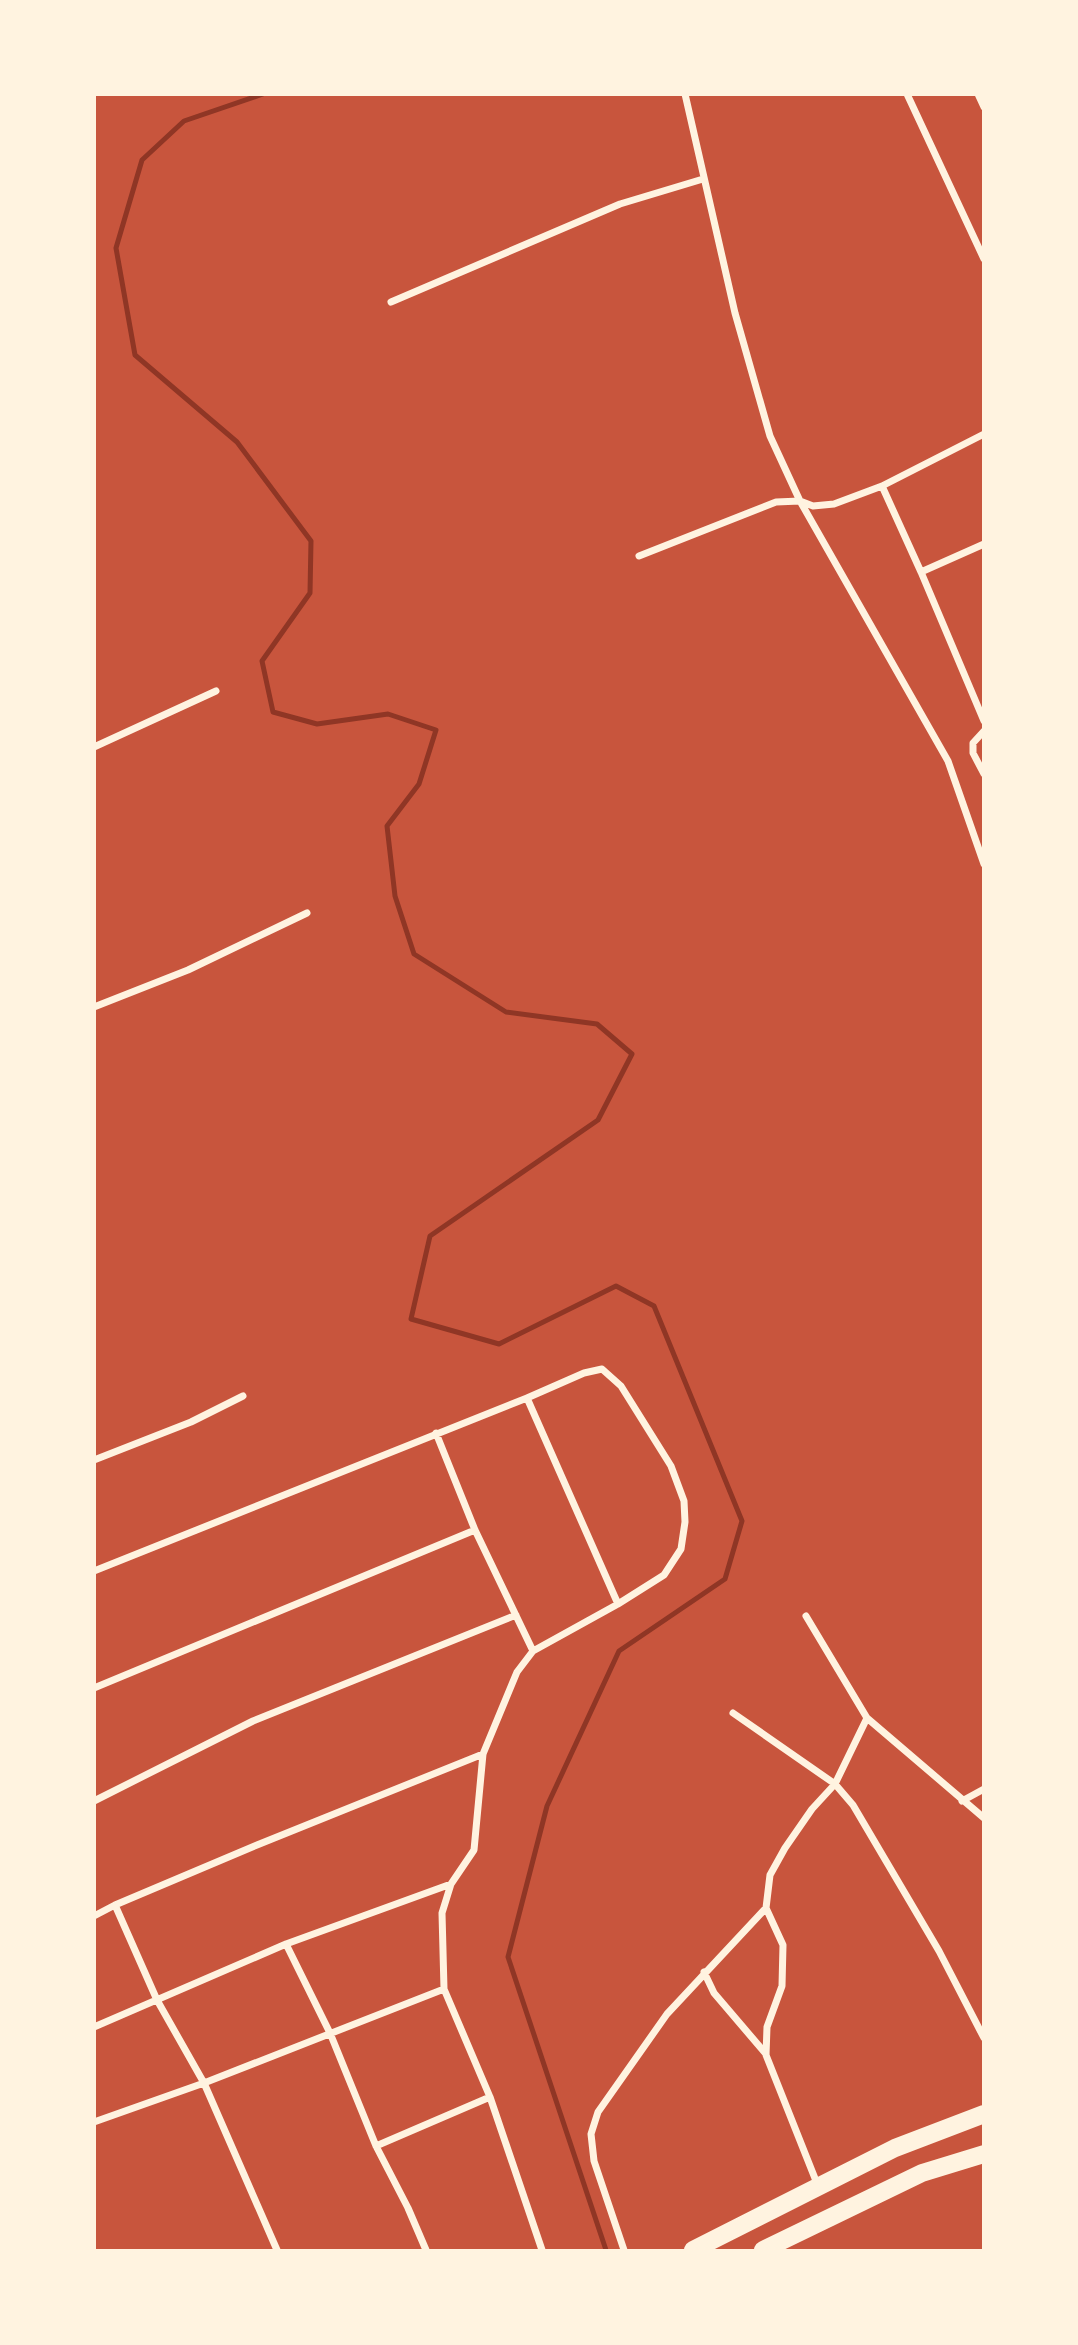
<svg xmlns="http://www.w3.org/2000/svg" width="1078" height="2345" viewBox="0 0 1078 2345" font-family="Overpass,sans-serif">
<style>
.lines{fill:none;stroke-linecap:round;stroke-linejoin:round}
.stream{stroke:#8f3625;stroke-width:5}
.minor{stroke:#fff3e0;stroke-width:7}
.primary{stroke:#fff3e0;stroke-width:18}
</style>
<rect width="100%" height="100%" fill="#c8553d"/>
<g class="lines">
<path class="stream" d="M263,94L184,121L142,160L116,248L135,355L237,442L311,541L310,593L262,661L273,712L317,724L388,714L436,730L419,784L387,826L395,896L414,954L506,1012L597,1024L632,1054L598,1120L430,1236L411,1319L499,1344L616,1286L654,1306L742,1521L725,1579L619,1651L547,1806L508,1957L606,2250"/>
<path class="minor" d="M685,94L735,313L770,436L800,501L948,761L984,864
M907,94L984,259
M978,94L984,107
M391,302L620,204L703,179
M882,486L921,572L984,721
M639,556L776,502L800,501L813,506L834,504L882,486L984,434
M921,572L984,544
M984,731L973,743V753L984,774
M94,747L216,691
M94,1007L188,970L307,913
M527,1398L618,1604
M436,1433L475,1530L533,1651
M94,1460L191,1422L243,1396
M94,1571L527,1398L584,1373L602,1369L621,1386L671,1466L684,1501L685,1522L681,1549L664,1575L618,1604L533,1651L517,1672L483,1754L474,1850L451,1884L442,1913L444,1989L490,2097L542,2250
M806,1616L867,1718L984,1818
M94,1688L475,1530
M733,1713L835,1784L853,1805L939,1951L984,2038
M94,1801L253,1721L516,1615
M962,1801L984,1789
M115,1905L157,2000L204,2083L277,2250
M94,1916L115,1905L257,1845L483,1754
M286,1944L330,2033L376,2146L408,2208L426,2250
M704,1972L714,1993L766,2054
M94,2027L286,1944L451,1884
M94,2122L204,2083L444,1989
M376,2146L490,2097
M818,2186L766,2055L767,2027L782,1986L783,1945L766,1908L770,1875L785,1848L812,1809L835,1784L867,1718
M624,2250L594,2161L591,2134L598,2112L667,2014L766,1908"/>
<path class="primary" d="M693,2250L895,2148L984,2114
M763,2250L922,2173L984,2154"/>
</g>
<rect width="1078" height="2345" fill="none" stroke="#fff3e0" stroke-width="192"/>
</svg>
